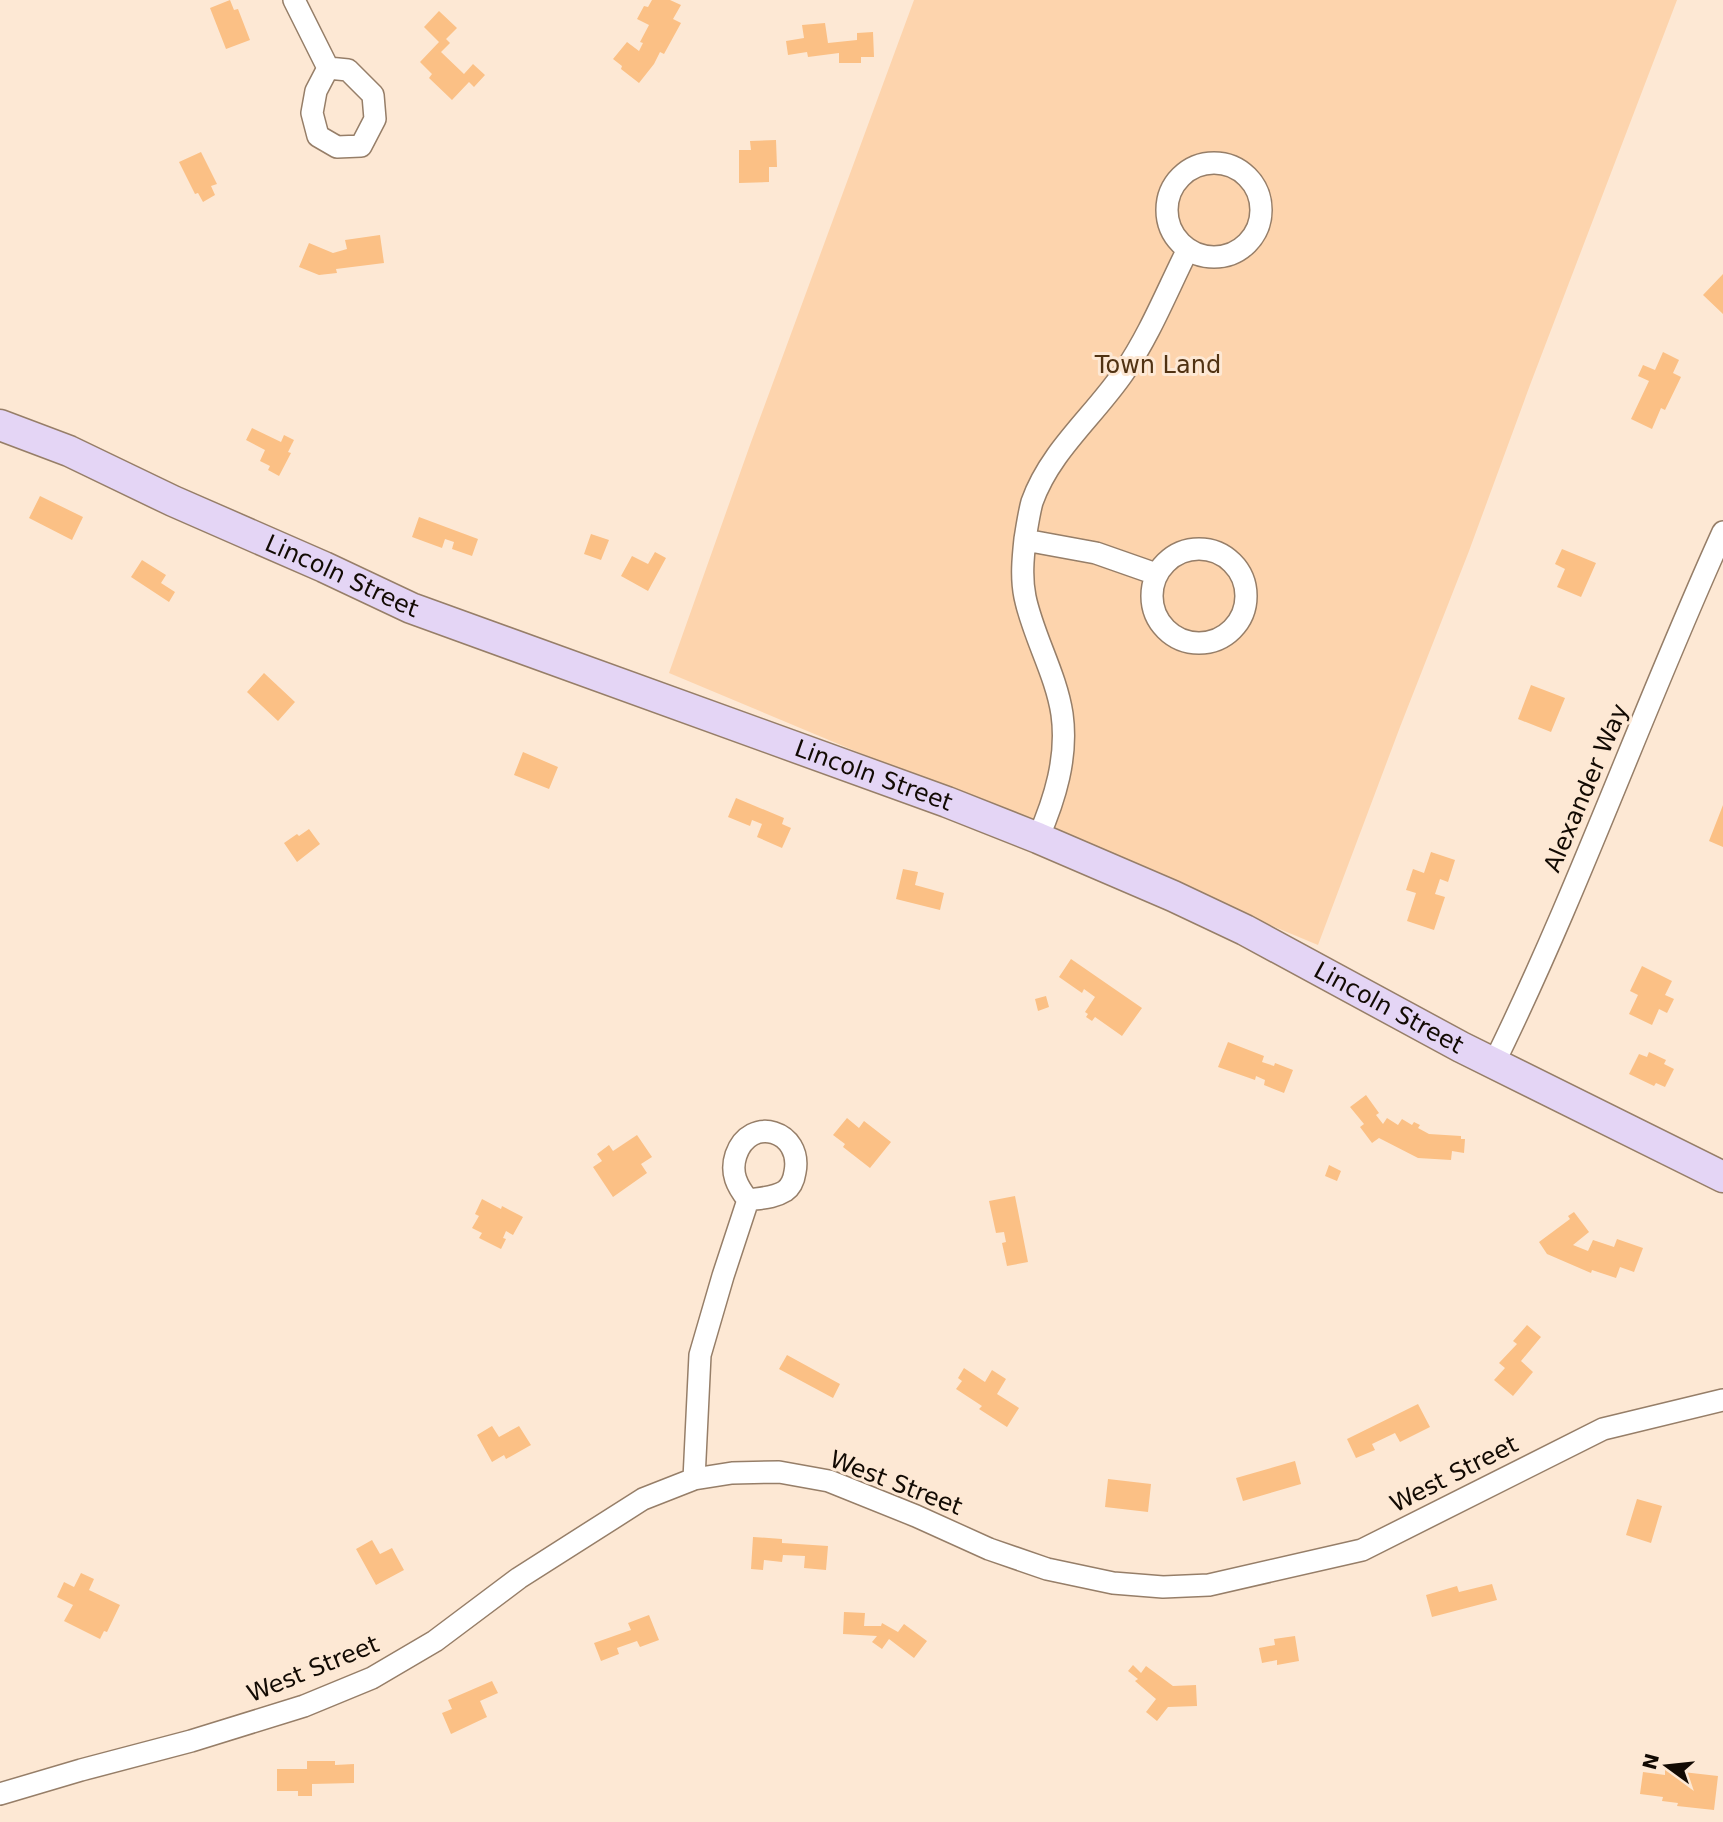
<svg xmlns="http://www.w3.org/2000/svg" width="1723" height="1822" viewBox="0 0 1723 1822" font-family="'DejaVu Sans',sans-serif">
<style>
.green{fill:#fdd4ad}
.building{fill:#fbc085}
.lines{fill:none;stroke-linecap:round;stroke-linejoin:round}
.minor-casing{stroke:#967e68;stroke-width:24}
.secondary-casing{stroke:#967e68;stroke-width:33}
.minor{stroke:#fff;stroke-width:21}
.secondary{stroke:#e4d5f5;stroke-width:30}
.labels{text-anchor:middle;stroke-width:6;stroke-linejoin:round;paint-order:stroke}
.park-label{font-size:24px;fill:#503212;stroke:#fde8d4}
.street-label{font-size:24px;fill:#120a03;stroke:#fde8d4}
</style>
<rect width="100%" height="100%" fill="#fde8d4"/>
<path class="green" d="M914,0H1677L1530,385L1469,551L1400,727L1318,945L669,673L750,445Z"/>
<path class="building" d="M230,0L234,10L238,9L250,40L226,49L210,8Z
M652,0H670L681,5L673,19L681,23L664,54L660,52L654,64L639,83L621,69L622,66L613,59L627,42L639,51L643,43L640,42L649,25L637,19L644,6L648,7Z
M439,11L457,28L446,39L450,43L441,52L464,74L473,64L485,75L474,87L469,82L452,100L429,78L432,74L420,62L439,42L424,27Z
M825,23L828,43L857,40V33L873,32L874,57H861V63H839V53L808,57L807,52L788,55L786,41L804,38L802,25Z
M776,140L777,167H769V182L739,183V150H751L750,141Z
M201,152L217,184L211,186L215,195L203,202L198,193L195,194L179,162Z
M380,235L384,263L336,269L337,273L319,275L299,267L309,243L333,253L347,249L345,240Z
M1723,274V314L1703,295Z
M1663,352L1679,360L1673,373L1681,377L1665,410L1661,408L1652,429L1631,419L1649,381L1638,376L1643,365L1655,370Z
M252,428L281,442L284,435L294,440L288,452L291,453L279,476L268,470L270,466L260,461L265,450L246,440Z
M40,496L83,517L72,540L29,518Z
M419,517L478,539L472,556L452,549L454,542L445,539L442,548L412,537Z
M591,534L609,540L601,560L584,554Z
M1562,549L1596,563L1581,597L1557,587L1565,569L1555,564Z
M655,552L666,558L648,591L621,576L632,556L648,564Z
M142,560L166,575L161,583L175,592L169,602L131,577Z
M264,673L295,702L278,721L247,692Z
M1531,685L1565,698L1551,732L1518,719Z
M523,752L558,767L549,789L514,775Z
M736,798L784,818L782,824L791,828L782,848L757,837L762,824L752,820L750,826L728,817Z
M1723,805V847L1709,841Z
M309,829L320,844L297,862L284,843L297,834L299,836Z
M1431,852L1455,860L1448,882L1440,879L1435,894L1445,897L1434,930L1407,921L1416,893L1406,890L1413,869L1424,873Z
M903,869L918,872L915,885L944,893L940,910L896,899Z
M1071,959L1142,1008L1122,1036L1095,1017L1092,1021L1086,1017L1088,1014L1085,1012L1095,997L1084,989L1082,993L1059,977Z
M1642,966L1672,981L1665,995L1674,999L1667,1013L1659,1009L1652,1025L1629,1014L1638,995L1630,991Z
M1046,996L1049,1007L1038,1011L1035,999Z
M1228,1042L1264,1056L1262,1062L1274,1066L1275,1063L1293,1070L1284,1093L1264,1085L1265,1080L1256,1076L1255,1080L1218,1067Z
M1649,1052L1666,1060L1664,1064L1674,1069L1665,1087L1656,1083L1654,1086L1629,1074L1639,1054L1647,1057Z
M1366,1095L1379,1113L1376,1115L1383,1124L1387,1118L1398,1125L1402,1119L1412,1125L1414,1122L1420,1125L1418,1128L1429,1134L1461,1136V1139H1465L1464,1153L1452,1151L1451,1160L1418,1158L1379,1138L1372,1143L1360,1127L1364,1124L1350,1107Z
M847,1118L859,1128L864,1121L891,1142L870,1168L843,1147L845,1144L833,1135Z
M637,1135L652,1157L641,1164L647,1173L613,1197L593,1167L602,1161L597,1154L609,1145L613,1151Z
M1329,1165L1341,1171L1337,1181L1325,1176Z
M1015,1196L1028,1262L1007,1266L1002,1243L1006,1242L1004,1232L996,1233L989,1201Z
M482,1199L501,1209L502,1206L523,1217L513,1235L506,1231L503,1238L506,1239L501,1249L479,1238L482,1233L472,1228L479,1216L475,1214Z
M1574,1212L1589,1232L1573,1245L1588,1251L1593,1240L1614,1247L1617,1239L1643,1248L1634,1272L1620,1267L1616,1278L1592,1270L1591,1273L1547,1254L1539,1242L1570,1219L1568,1216Z
M1527,1325L1541,1337L1521,1361L1533,1372L1513,1396L1494,1380L1505,1368L1499,1363L1517,1344L1513,1341Z
M787,1355L840,1384L833,1398L779,1369Z
M964,1368L985,1382L992,1370L1006,1379L997,1394L1019,1408L1007,1427L979,1409L982,1406L956,1389L962,1381L958,1378Z
M1418,1404L1430,1427L1400,1442L1395,1433L1372,1444L1375,1450L1356,1458L1347,1439Z
M492,1426L499,1437L519,1426L531,1445L506,1459L504,1455L492,1462L477,1435Z
M1295,1461L1301,1484L1243,1501L1236,1478Z
M1108,1479L1151,1484L1148,1512L1105,1507Z
M1637,1499L1662,1506L1651,1543L1626,1535Z
M753,1537L782,1539V1543L828,1546L826,1570L804,1568L805,1556L783,1555L782,1562L764,1560L763,1570L751,1569Z
M372,1540L380,1554L392,1548L404,1570L376,1585L356,1549Z
M81,1573L94,1579L89,1590L120,1605L107,1632L104,1631L100,1639L64,1621L73,1605L57,1597L64,1582L74,1587Z
M1492,1584L1497,1600L1432,1617L1426,1595L1457,1586L1459,1592Z
M844,1612L865,1613L864,1626H881L882,1623L898,1632L904,1624L927,1641L914,1658L889,1639L882,1649L872,1642L877,1636L843,1634Z
M649,1615L659,1640L640,1647L637,1641L617,1648L619,1654L601,1661L594,1643L631,1630L628,1623Z
M1295,1636L1299,1661L1277,1665V1660L1262,1663L1259,1648L1275,1645L1274,1639Z
M1133,1665L1141,1673L1146,1666L1173,1686L1196,1685L1197,1706L1168,1707L1157,1721L1146,1712L1156,1699L1135,1681L1138,1679L1128,1671Z
M492,1681L498,1693L480,1701L487,1717L451,1734L442,1713L452,1709L448,1700Z
M307,1761H335V1765L354,1764V1783L312,1784V1796H298V1791H277V1769H307Z
M1665,1770L1718,1776L1714,1810L1677,1806L1678,1803L1662,1801L1663,1797L1640,1794L1643,1772L1665,1775Z"/>
<g class="lines">
<g class="minor-casing">
<path id="minor" d="M294,0L328,68
M328,68L348,70L373,95L375,119L361,146L337,147L318,136L312,113L316,91Z
M1167 210a47 47 0 1 1 94 0a47 47 0 1 1-94 0Z
M1025,540L1096,553L1156,574
M1152 596a47 47 0 1 1 94 0a47 47 0 1 1-94 0Z
M1038,838C1055,799 1068,757 1062,714C1056,674 1033,636 1025,597C1021,578 1023,558 1025,539C1027,527 1029,513 1032,502C1050,451 1094,416 1124,372C1150,334 1167,291 1188,249
M1494,1063C1579,890 1643,708 1723,532
M694,1479L700,1355L723,1276L748,1200C761,1198 774,1198 785,1191C792,1186 794,1179 795,1172C803,1131 750,1114 736,1155C730,1173 737,1186 748,1200
M0,1794L81,1770L191,1741L304,1706L372,1678L435,1641L519,1578L643,1499L694,1479L732,1473L779,1472L829,1481L916,1516L989,1549L1047,1569L1113,1583L1163,1587L1209,1585L1362,1550L1603,1429L1723,1400"/>
</g>
<g class="secondary-casing">
<g id="secondary">
<path id="s1" d="M0,425L69,451L173,501L324,567L411,608L947,802L1038,838L1173,896L1245,930L1461,1047L1723,1177"/>
</g>
</g>
<use href="#minor" class="minor"/>
<use href="#secondary" class="secondary"/>
</g>
<g class="labels">
<g class="park-label">
<text x="1158" y="373">Town Land</text>
</g>
<g class="street-label">
<text dy="8" stroke="none"><textPath href="#s1" startOffset="374">Lincoln Street</textPath></text>
<text dy="8" stroke="none"><textPath href="#s1" startOffset="942">Lincoln Street</textPath></text>
<text transform="translate(1586 788) rotate(-67)" y="8">Alexander Way</text>
<text dy="8" stroke="none"><textPath href="#s1" startOffset="1508">Lincoln Street</textPath></text>
<text transform="translate(1454 1474) rotate(-27)" y="8">West Street</text>
<text transform="translate(896 1483) rotate(21)" y="8">West Street</text>
<text transform="translate(313 1669) rotate(-22)" y="8">West Street</text>
</g>
</g>
<g transform="translate(1667 1766) rotate(285)" stroke="#fde8d4" stroke-width="5" paint-order="stroke">
<path d="M0-5L12 26L0 18L-12 26Z" fill="#120a03"/>
<text y="-10" font-size="19" font-weight="bold" text-anchor="middle" fill="#120a03">N</text>
</g>
</svg>
